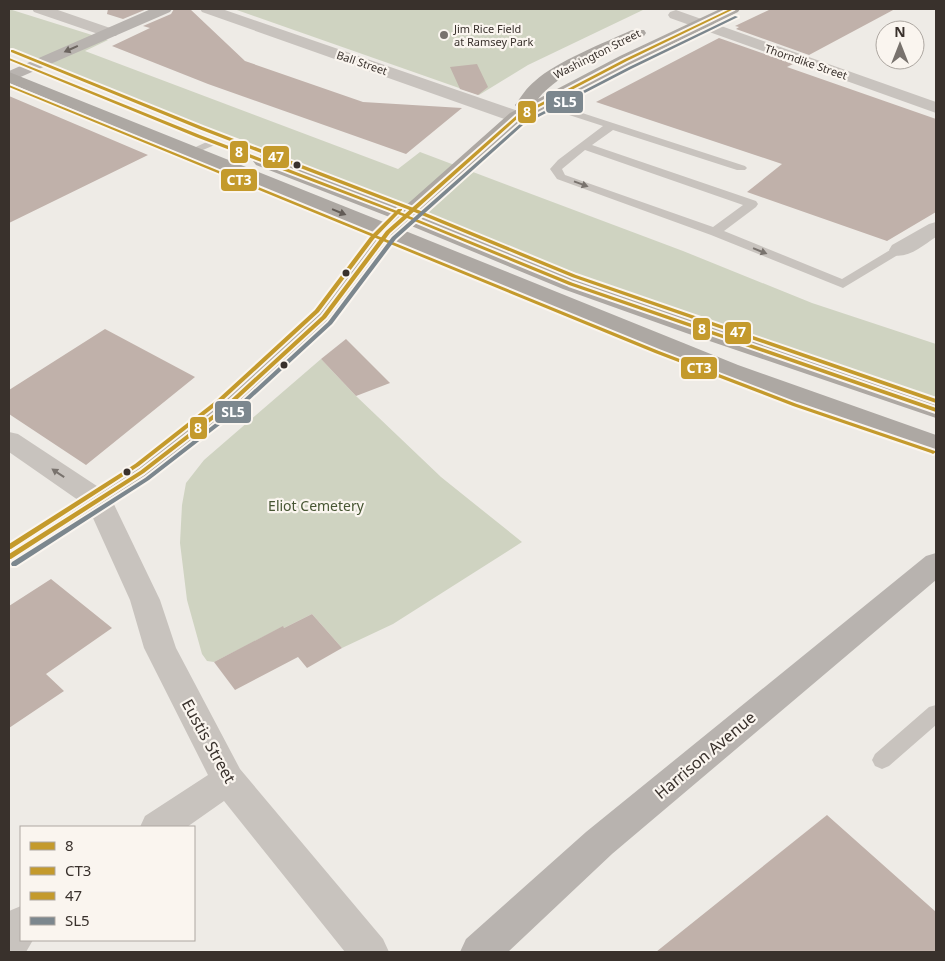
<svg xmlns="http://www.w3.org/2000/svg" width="945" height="961" viewBox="0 0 945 961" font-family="'Noto Sans',sans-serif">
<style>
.green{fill:#cfd3c1}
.building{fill:#c0b1aa}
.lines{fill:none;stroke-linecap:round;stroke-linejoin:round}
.service{fill:#c8c3be;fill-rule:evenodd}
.minor{fill:#c8c3be;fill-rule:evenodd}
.secondary{fill:#b8b3af;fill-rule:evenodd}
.primary{fill:#ada8a3;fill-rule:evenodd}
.bus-1-casing{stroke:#faf5ef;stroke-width:4}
.bus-2-casing{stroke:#faf5ef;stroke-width:4}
.bus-3-casing{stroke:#faf5ef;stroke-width:4}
.bus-4-casing{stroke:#faf5ef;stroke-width:4}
.bus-1{fill:#c49a2c;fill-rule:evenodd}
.bus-2{fill:#c49a2c;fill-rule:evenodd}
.bus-3{fill:#c49a2c;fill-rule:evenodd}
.bus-4{fill:#7c878e;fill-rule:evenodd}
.oneway{fill:#6c6560}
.oneway2{fill:#79736e}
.oneway3{fill:#625b56}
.poi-dot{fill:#78726d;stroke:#faf5ef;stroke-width:2}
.bus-dot{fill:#39312c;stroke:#faf5ef;stroke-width:2}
.labels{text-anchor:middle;stroke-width:4.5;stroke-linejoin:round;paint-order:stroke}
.far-poi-label{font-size:11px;fill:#39312c;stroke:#faf5ef;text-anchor:start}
.far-street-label{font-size:11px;fill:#39312c;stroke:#faf5ef}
.park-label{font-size:14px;fill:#465532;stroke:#faf5ef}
.near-street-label{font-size:16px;fill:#39312c;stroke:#faf5ef}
.line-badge{stroke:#faf5ef;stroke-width:2}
.badge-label{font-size:14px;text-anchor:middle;font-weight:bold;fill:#fff}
</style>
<rect width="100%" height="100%" fill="#eeebe6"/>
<path class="green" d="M9,9L108,40L85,51L398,169L420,152L683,251L812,303L936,344V399L655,304L9,52Z
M234,9H645L528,65L479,95Z
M321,359L356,396L441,477L522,542L393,624L342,648L312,614L284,628L282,627L214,662L207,661L202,654L187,600L180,543L182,505L186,483L204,460Z"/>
<path class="building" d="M108,9H147L123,19L107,14Z
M174,9H190L245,61L363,102L462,108L406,154L208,84L112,46L150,28L143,26L171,14Z
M771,9H895L809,55L736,29L739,27L735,26Z
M719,38L793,64L787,67L936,119V212L887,241L747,192L782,164L596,102Z
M477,64L488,87L478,95L460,89L450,67Z
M9,96L148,155L9,223Z
M105,329L195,377L86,465L9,414V390Z
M346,339L390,383L356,396L321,359Z
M51,579L112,628L46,674L64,691L9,728V606Z
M312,614L342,648L307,668L298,657L235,690L214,662L283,626L284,628Z
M827,815L936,912V952H656Z"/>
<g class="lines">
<path class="service" d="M533,97L745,166L747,168L745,170H737L613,130L592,145L756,201L758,204L756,207L724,231L842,279L895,247L900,246L906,250L843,288L711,235L557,179L550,169L558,160L603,126L529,102L528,100ZM585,150L743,205L713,227L565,175L562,169Z
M213,139L217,140L219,142L217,144L191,155L185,152Z
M936,705V725L889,766L882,769L875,766L872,760L875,754L929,707Z"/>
<path class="minor" d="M32,9H55L116,30L118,33L116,36H104L34,12Z
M200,9H222L524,113L526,117L524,121L517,123L510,121L202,12Z
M676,10L936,102V113L670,18L668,15L670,12Z
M936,222V237C923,245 909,259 892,255L889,250L892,245L929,224Z
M9,432L18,434L109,494L160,600L176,648L240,769L383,939L389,952H345L224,801L187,827H140L145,816L208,775L144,648L130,600L88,507L9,452Z
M21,906V940H33L26,952H9V911Z"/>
<path class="secondary" d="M151,9H172L170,12L9,82V71Z
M936,553V580L612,854L508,952H460L466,939L586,832L926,556Z"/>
<path class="primary" d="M720,9H740L738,12L632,64L524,121L420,214L579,279L702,323L936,401V418L686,333L563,289L409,225L403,230L738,365L936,435V453L857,427L720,376L392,241L332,322L235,413L152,478L19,564L9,567V543L132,466L217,401L316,312L375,234L9,83V72L386,223L392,218L256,165L253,161L256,157L263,155L270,157L403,208L510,113L518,109L515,105C521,97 527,87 535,81C557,61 604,43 632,30H644L646,33L644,36C612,52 560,71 538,99L620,56Z"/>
<g class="bus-1-casing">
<path id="bus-1" d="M730,9H734L627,61L518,118L409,216L573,283L936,408V412L569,285L407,218L390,233L326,318L228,408L144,473L11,559H9V554L140,471L224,406L322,316L386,231L403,216L196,137L9,60V58L200,135L405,214L516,116L625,59Z"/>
</g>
<g class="bus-2-casing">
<path id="bus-2" d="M9,85L659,351L797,404L935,451L936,452L933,454L931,453L793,406L655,353L9,87Z"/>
</g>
<g class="bus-3-casing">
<path id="bus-3" d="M11,50H13L203,127L411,207L576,275L936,399V403L572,277L407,209L199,129L11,52Z
M398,209H402V210L374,239L319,312L222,401L139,466L11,549H9V544L135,464L218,399L315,310L370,237Z"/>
</g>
<g class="bus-4-casing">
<path id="bus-4" d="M735,16L738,17L631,69L523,125L396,239L332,324L234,414L149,480L16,566H12L11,564L12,562L145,478L230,412L328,322L392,237L521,123L629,67Z"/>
</g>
<use href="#bus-1" class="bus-1"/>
<use href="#bus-2" class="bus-2"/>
<use href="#bus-3" class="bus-3"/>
<use href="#bus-4" class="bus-4"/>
</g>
<defs><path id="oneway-solid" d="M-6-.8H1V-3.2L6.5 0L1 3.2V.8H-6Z" transform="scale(1.25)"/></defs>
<use class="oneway" href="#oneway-solid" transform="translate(71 49) rotate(156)"/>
<g class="oneway2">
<use href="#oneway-solid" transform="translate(581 184) rotate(20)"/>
<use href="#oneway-solid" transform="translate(760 251) rotate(22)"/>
<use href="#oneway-solid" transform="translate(58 473) rotate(-146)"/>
</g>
<use class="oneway3" href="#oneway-solid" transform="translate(339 212) rotate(22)"/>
<circle class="poi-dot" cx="444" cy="35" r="5"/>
<g class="bus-dot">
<circle cx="297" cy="165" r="4.5"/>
<circle cx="346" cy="273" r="4.5"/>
<circle cx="284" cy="365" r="4.5"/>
<circle cx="127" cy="472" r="4.5"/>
</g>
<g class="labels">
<g class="far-poi-label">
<text x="454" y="33">Jim Rice Field<tspan x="454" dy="13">at Ramsey Park</tspan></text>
</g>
<g class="far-street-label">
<text transform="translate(597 54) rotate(-27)" y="4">Washington Street</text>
<text transform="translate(806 62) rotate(19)" y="4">Thorndike Street</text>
<text transform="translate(362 63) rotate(19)" y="4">Ball Street</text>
</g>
<g class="park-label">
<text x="316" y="511">Eliot Cemetery</text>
</g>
<g class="near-street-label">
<text transform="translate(209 741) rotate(61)" y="6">Eustis Street</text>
<text transform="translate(705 755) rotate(-40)" y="6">Harrison Avenue</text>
</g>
</g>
<g class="line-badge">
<rect x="545" y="90" width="39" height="24" rx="5" fill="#7c878e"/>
<rect x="517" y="100" width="20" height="24" rx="5" fill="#c49a2c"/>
<rect x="229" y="140" width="20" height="24" rx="5" fill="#c49a2c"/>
<rect x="262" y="145" width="28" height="24" rx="5" fill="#c49a2c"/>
<rect x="220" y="168" width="38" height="24" rx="5" fill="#c49a2c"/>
<rect x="692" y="317" width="19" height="24" rx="5" fill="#c49a2c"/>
<rect x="724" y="321" width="28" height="24" rx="5" fill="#c49a2c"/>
<rect x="680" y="356" width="38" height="24" rx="5" fill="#c49a2c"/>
<rect x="214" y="400" width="38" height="24" rx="5" fill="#7c878e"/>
<rect x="189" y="416" width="19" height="24" rx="5" fill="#c49a2c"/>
</g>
<g class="badge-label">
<text x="565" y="107">SL5</text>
<text x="527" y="117">8</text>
<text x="239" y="157">8</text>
<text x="276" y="162">47</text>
<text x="239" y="185">CT3</text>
<text x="702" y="334">8</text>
<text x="738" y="337">47</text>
<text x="699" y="373">CT3</text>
<text x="233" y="417">SL5</text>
<text x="198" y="433">8</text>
</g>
<rect width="945" height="961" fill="none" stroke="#39312c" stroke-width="20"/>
<rect x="20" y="826" width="175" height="115" fill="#faf5ef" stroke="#ada7a1"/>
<rect x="30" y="842" width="25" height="8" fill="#c49a2c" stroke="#ada7a1"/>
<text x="65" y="851" font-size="15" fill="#39312c">8</text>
<rect x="30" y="867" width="25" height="8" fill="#c49a2c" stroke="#ada7a1"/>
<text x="65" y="876" font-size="15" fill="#39312c">CT3</text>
<rect x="30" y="892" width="25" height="8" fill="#c49a2c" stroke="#ada7a1"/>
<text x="65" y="901" font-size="15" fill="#39312c">47</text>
<rect x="30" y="917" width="25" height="8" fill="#7c878e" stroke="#ada7a1"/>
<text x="65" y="926" font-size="15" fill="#39312c">SL5</text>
<g transform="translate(900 45)"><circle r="24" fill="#faf5ef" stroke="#ada7a1"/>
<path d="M0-4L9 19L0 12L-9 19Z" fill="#78726d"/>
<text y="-8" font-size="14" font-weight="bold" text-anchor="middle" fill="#39312c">N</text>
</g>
</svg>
